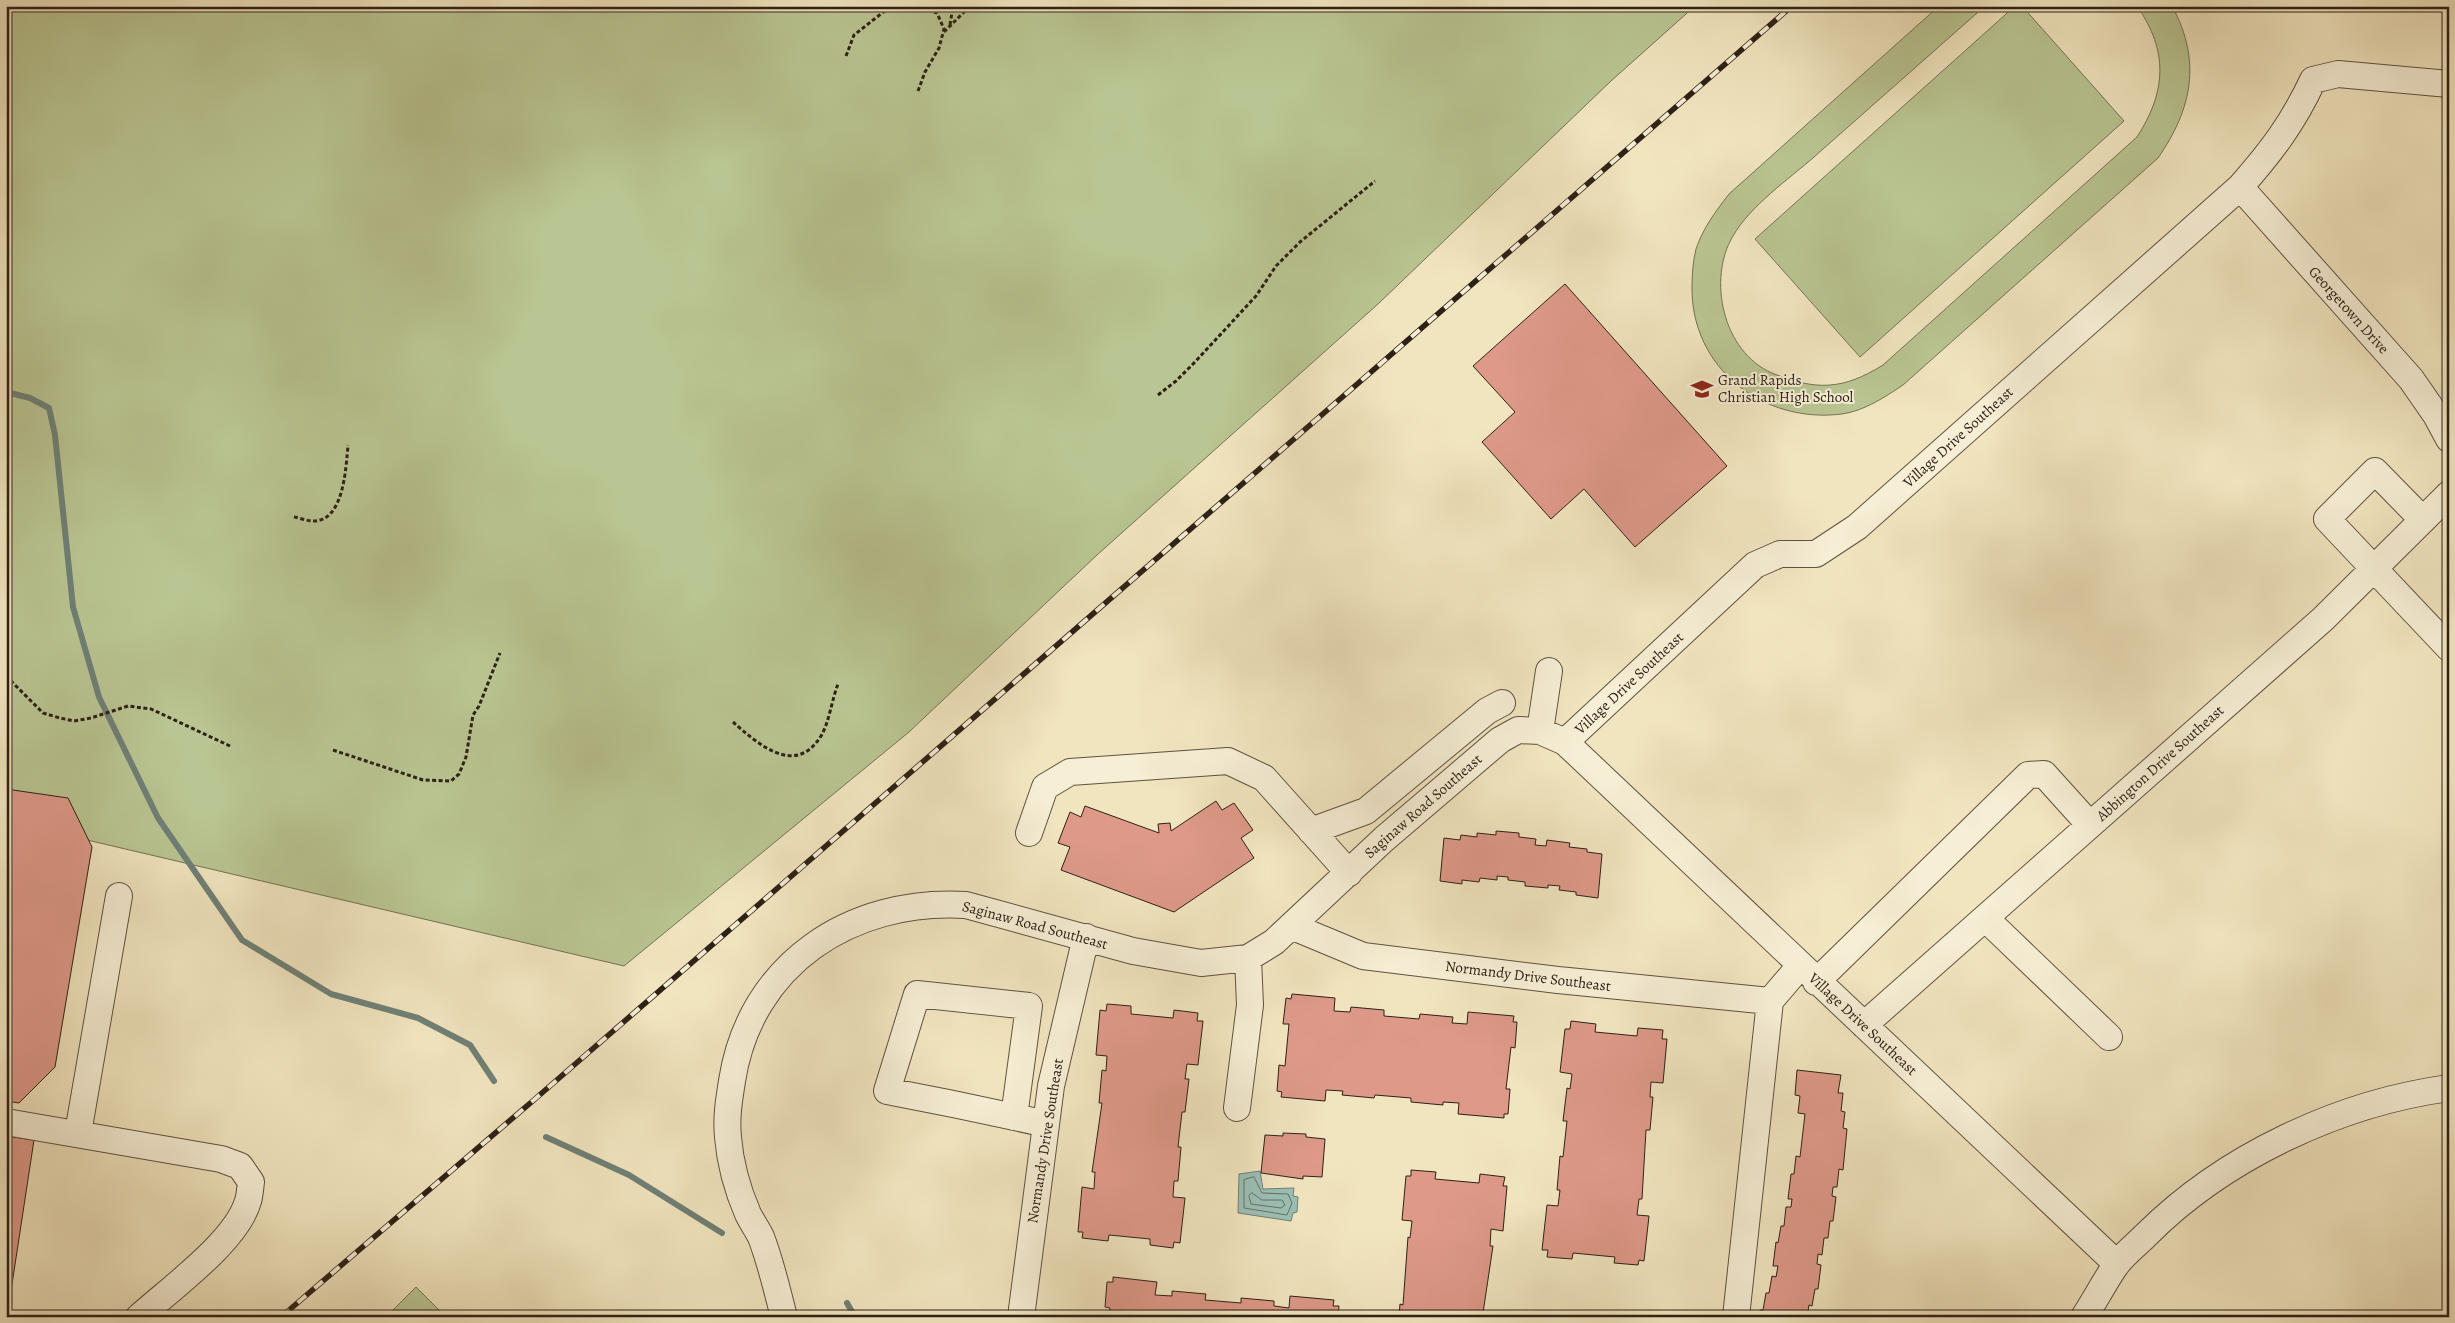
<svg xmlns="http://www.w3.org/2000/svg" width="2455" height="1323" viewBox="0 0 2455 1323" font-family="Alegreya,serif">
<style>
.green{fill:#b9c592;stroke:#737354}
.water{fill:#9bbfb5;stroke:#6f8076}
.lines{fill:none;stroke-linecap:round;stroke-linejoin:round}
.shore{stroke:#647066;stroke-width:1}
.stream{stroke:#6f8076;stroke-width:6}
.building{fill:#de9989;stroke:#2d2117}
.minor-casing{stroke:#5e5241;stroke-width:28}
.path{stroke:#2d2117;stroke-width:3;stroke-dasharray:4 2.5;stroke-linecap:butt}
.minor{stroke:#f6eed5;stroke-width:26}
.rail-casing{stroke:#2d2117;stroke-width:5.5}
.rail{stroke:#f6eed5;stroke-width:4;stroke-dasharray:11;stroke-linecap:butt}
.labels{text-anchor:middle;stroke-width:4;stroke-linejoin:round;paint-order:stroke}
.street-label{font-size:15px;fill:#2d2117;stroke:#f6eed5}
.poi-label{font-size:15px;fill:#2d2117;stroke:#f6eed5;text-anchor:start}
</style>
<rect width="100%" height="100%" fill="#f1e5bf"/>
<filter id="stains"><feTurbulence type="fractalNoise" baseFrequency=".004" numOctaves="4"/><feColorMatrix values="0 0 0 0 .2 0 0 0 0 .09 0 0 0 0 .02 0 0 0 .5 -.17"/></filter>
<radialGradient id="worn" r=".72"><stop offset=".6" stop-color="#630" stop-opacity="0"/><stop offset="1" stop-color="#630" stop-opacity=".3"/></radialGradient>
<path class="green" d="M6,6H1695L1611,81L1378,304L1097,555L909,732L624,966L6,821Z
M1939,6H1985C1928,56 1871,107 1814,157C1789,179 1750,206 1733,236C1707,279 1723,352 1772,373C1816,391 1843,390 1883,365L2137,137C2166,92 2169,52 2137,6H2172C2202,61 2192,109 2158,158L1903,385C1885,397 1864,411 1842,414C1763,424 1691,368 1692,287C1692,275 1693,261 1696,249C1703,228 1716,211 1729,194Z
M2015,6H2022L2124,121L1860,357L1755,239Z
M416,1287L446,1317H386Z"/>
<path class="water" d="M1260,1171L1263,1189L1294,1188L1293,1196L1298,1197L1297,1212L1293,1213L1291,1221L1238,1213L1239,1174Z"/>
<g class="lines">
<path class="shore" d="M1254,1177L1262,1193L1288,1194L1292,1203L1287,1215L1244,1208V1180Z
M1252,1193L1262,1200H1282L1285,1205L1281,1208L1251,1204L1249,1196Z"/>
<path class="stream" d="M6,392L30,398L49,408L55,435L73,607L99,697L158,818L242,940L331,994L418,1018L470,1045L494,1081
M546,1137L629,1175L722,1233
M847,1303L855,1317"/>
</g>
<path class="building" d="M1565,284L1727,466L1635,547L1584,489L1551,519L1482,442L1515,412L1473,366Z
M6,789L68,798L92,847L55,1067L19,1103L6,1101Z
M1216,801L1222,810L1234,803L1253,830L1241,838L1254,858L1174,912L1061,870L1070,847L1058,843L1070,812L1081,817L1085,806L1159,833L1158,824L1170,823L1171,831Z
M1496,831L1519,833V837L1536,839L1535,845L1546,846L1547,840L1570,843L1569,847L1587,849V852L1602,854L1598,898L1576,895V892L1559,890L1560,886L1548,885V888L1525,886V882L1508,880V877L1497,876V880L1480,878L1479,882L1462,880V884L1440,881L1444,838L1460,840L1461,835L1477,837V833L1496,835Z
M1292,994L1335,998L1334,1011L1350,1012L1351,1007L1384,1010V1016L1419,1019L1420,1014L1453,1017L1452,1023L1467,1024L1468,1012L1514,1016L1513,1022H1517L1515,1048L1511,1047L1506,1089H1510L1508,1114H1504V1118L1458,1114L1459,1103L1443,1102V1105L1411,1102V1098L1375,1095L1374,1098L1342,1095L1343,1091L1326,1090L1325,1101L1281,1097L1282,1092L1277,1091L1279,1065L1285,1066L1289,1024H1283L1286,998L1291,999Z
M1107,1004L1131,1006V1014L1173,1018L1174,1010L1198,1013L1197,1021H1203L1198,1065L1187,1064L1185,1079H1189L1185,1112H1182L1178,1147H1181L1178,1181H1174L1173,1197L1185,1198L1180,1243L1174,1242L1173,1248L1150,1245V1239L1109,1235L1108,1241L1082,1238L1083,1232H1078L1082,1187L1094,1189L1095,1172H1092L1102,1103H1099L1102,1070L1106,1071L1107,1056L1096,1055L1100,1010L1106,1011Z
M1571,1021L1596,1024L1595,1032L1637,1036L1638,1028L1663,1030L1662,1039H1667L1663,1083L1651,1082L1650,1097H1653L1650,1130H1646L1642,1199H1639L1637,1215L1649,1216L1644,1261L1639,1260L1638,1265L1614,1263L1615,1257L1573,1253L1572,1259L1547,1257L1548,1250H1542L1547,1205L1558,1206L1560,1190H1557L1560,1156L1563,1157L1567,1121H1563L1567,1088L1570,1089L1572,1074L1560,1072L1565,1029H1570Z
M1797,1070L1841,1075L1838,1093H1843L1841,1111L1845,1112L1843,1128L1847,1129L1843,1170L1839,1169L1837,1187H1833L1832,1196L1836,1197L1833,1221H1830L1828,1238H1824L1822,1255L1818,1254L1817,1264L1821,1265L1818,1289H1815L1812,1306L1809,1305L1807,1317H1759L1760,1310H1763L1766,1293H1769L1772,1276L1776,1277L1778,1266H1773L1776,1242L1778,1243L1781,1226H1784L1786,1207H1791L1792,1199H1788L1791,1174H1794L1796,1156L1800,1157L1805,1114L1798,1113L1800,1096L1795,1095Z
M1283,1133L1306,1134V1137L1325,1139L1322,1177L1303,1176V1179L1261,1173L1265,1135L1283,1136Z
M6,1136L34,1140L7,1317H6Z
M1411,1170L1436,1172L1435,1179L1479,1183L1480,1174L1505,1177L1503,1186H1507L1503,1231L1491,1229L1490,1246H1493L1483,1313H1486V1317H1399L1400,1304L1403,1305L1408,1237L1410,1238L1412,1221L1402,1220L1406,1176H1411Z
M1113,1277L1157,1282L1155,1295L1172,1296V1291L1206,1294L1205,1300L1241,1303V1298L1274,1301V1306L1289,1308L1290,1296L1334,1300L1333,1306H1339L1338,1317H1109L1110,1308L1105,1307L1107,1282H1113Z"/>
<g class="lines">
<g class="minor-casing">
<path id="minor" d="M2240,187L2411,379L2436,415L2449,439
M2423,520L2375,471L2327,519L2449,648
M1540,731L1549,671
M1565,742L1755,565L1780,554H1816L1857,527L2240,187C2271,152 2293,123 2313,80L2338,74L2449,84
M1311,831L1366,811L1487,711L1502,703
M1029,833L1045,787L1070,772L1228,761L1264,778L1349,873
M1985,918L2109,1037
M1291,926L1363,956L1558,980L1770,1001L1800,966
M1816,982L2028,775L2044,774L2090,825
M1864,1025L2323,619L2449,494
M1237,1108L1250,1005L1248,958
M1014,1117L1029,1006L917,994L887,1091C940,1101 993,1112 1046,1124
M6,1122L221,1159L240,1166L251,1182C250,1188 250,1195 248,1201C237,1241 170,1289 139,1317
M78,1133L119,896
M784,1317C777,1290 771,1263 761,1237C757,1229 752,1222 748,1214C738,1191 730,1162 728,1137C726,1118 729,1100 732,1081C750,964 851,898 966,905L1133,951L1201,963L1248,958L1274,942L1384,839L1500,740L1518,730L1540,731L1565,742L2117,1264
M1021,1317L1051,1086L1086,937
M1736,1317L1770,1001
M2084,1317C2095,1300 2105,1281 2116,1265C2124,1254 2136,1245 2146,1235C2224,1157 2339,1103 2449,1088"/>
</g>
<path class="path" d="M950,25L953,6
M944,32L970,6
M846,56L854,35L891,6
M918,91L925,72L939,48L944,29L937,13L918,6
M6,373L11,335
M1158,395L1176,381L1195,362L1256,296L1276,266L1300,242L1375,181
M294,517C300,518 307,521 313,521C344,522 346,467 348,445
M6,676L43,713L60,718L74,721L91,718L128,706L151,709L230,746
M733,722C757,743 795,778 821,736C829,723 832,699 838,684
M333,750L423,780L451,781L459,774L466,757L473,715L479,706L500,653"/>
<use href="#minor" class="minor"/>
<g class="rail-casing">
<path id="rail" d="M281,1317L535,1099L1792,6"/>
</g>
<use href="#rail" class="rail"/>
</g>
<defs>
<g id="school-bare" transform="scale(1.725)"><path d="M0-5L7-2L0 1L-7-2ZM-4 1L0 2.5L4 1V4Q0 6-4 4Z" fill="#8f2418" stroke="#f6eed5" stroke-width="2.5" paint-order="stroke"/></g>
</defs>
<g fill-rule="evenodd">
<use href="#school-bare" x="1702" y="389"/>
</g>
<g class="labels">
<g class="street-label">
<text transform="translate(2349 310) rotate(48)" y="5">Georgetown Drive</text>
<text transform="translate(1958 437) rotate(-42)" y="5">Village Drive Southeast</text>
<text transform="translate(1629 683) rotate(-43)" y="5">Village Drive Southeast</text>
<text transform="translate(2160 763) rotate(-42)" y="5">Abbington Drive Southeast</text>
<text transform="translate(1423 806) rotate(-41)" y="5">Saginaw Road Southeast</text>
<text transform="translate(1035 925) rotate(15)" y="5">Saginaw Road Southeast</text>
<text transform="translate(1528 976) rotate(7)" y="5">Normandy Drive Southeast</text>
<text transform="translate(1863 1024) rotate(43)" y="5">Village Drive Southeast</text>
<text transform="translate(1045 1141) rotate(-81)" y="5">Normandy Drive Southeast</text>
</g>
<g class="poi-label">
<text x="1718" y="385">Grand Rapids<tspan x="1718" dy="17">Christian High School</tspan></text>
</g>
</g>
<rect width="2455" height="1323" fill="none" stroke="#f1e5bf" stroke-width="25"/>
<rect x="8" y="8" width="2440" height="1308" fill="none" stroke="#2d2117" stroke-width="2.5"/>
<rect x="12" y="12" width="2430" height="1298" fill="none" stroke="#2d2117"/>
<rect width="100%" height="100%" filter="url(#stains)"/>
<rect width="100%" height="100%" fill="url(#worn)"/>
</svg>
